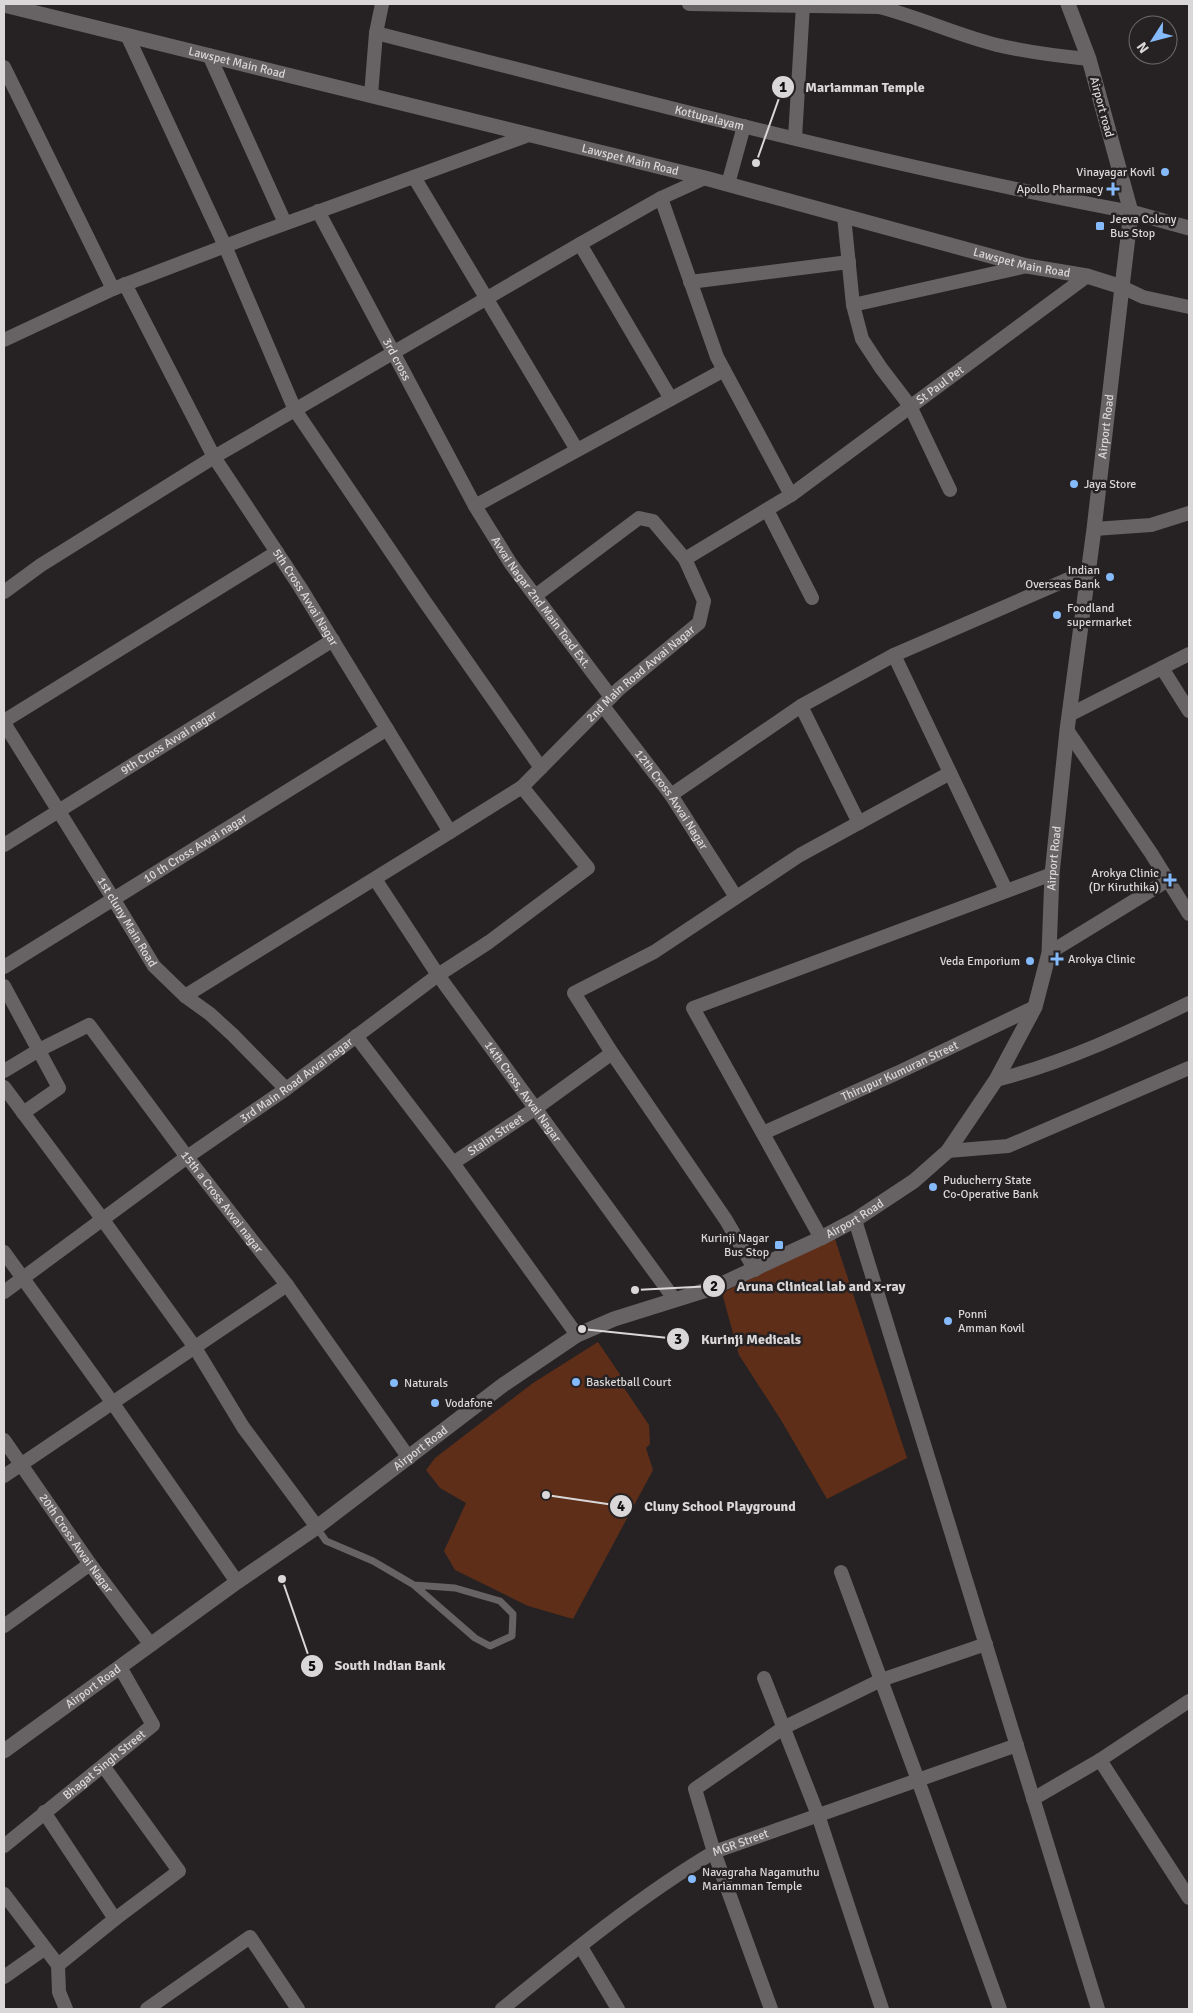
<svg xmlns="http://www.w3.org/2000/svg" width="1193" height="2013" viewBox="0 0 1193 2013" font-family="Signika,sans-serif">
<style>
.green{fill:#5e2e18}
.lines{fill:none;stroke-linecap:round;stroke-linejoin:round}
.lane{stroke:#676263;stroke-width:7}
.street{stroke:#676263;stroke-width:14}
.secondary{stroke:#676263;stroke-width:15}
.poi-dot{fill:#86bbfb;stroke:#262223;stroke-width:2}
.labels{text-anchor:middle;stroke-width:5;stroke-linejoin:round;paint-order:stroke}
.street-label{font-size:12px;fill:#dad7d8;stroke:#262223}
.poi-label{font-size:12px;fill:#dad7d8;stroke:#262223;text-anchor:start}
.leader{fill:none;stroke:#dad7d8;stroke-width:2}
.callout-dot{fill:#dad7d8;stroke:#262223;stroke-width:2}
.mark-label{font-size:15px;text-anchor:middle;font-weight:bold;fill:#111}
.callout-label{font-size:14px;text-anchor:middle;font-weight:bold;fill:#dad7d8;stroke:#262223;stroke-width:5;stroke-linejoin:round;paint-order:stroke}
</style>
<rect width="100%" height="100%" fill="#262223"/>
<path class="green" d="M834,1236L907,1458L827,1499L781,1420L739,1355L722,1293Z
M598,1342L623,1379L620,1382L649,1425L650,1444L646,1448L653,1470L573,1619L528,1606L455,1570L444,1551L466,1503L440,1488L426,1470L435,1458L533,1383Z"/>
<g class="lines">
<path class="lane" d="M317,1528L326,1541L373,1561L414,1585L475,1638L490,1646L512,1636L513,1614L500,1601L455,1588L414,1585"/>
<g class="street">
<path d="M689,4L879,7C919,17 957,35 997,45C1027,52 1058,56 1089,59"/>
<path id="s1" d="M376,33C627,97 877,164 1131,212"/>
<path d="M127,35L225,246L295,410L423,599L541,768"/>
<path d="M209,55L285,223"/>
<path d="M4,67L113,289"/>
<path d="M371,95L376,33L382,4"/>
<path d="M795,138L803,5"/>
<path d="M414,177L577,450"/>
<path d="M728,184L744,126"/>
<path d="M661,198L717,357L791,495"/>
<path id="s2" d="M318,211L475,506L511,564L611,697"/>
<path d="M844,216L853,305L862,339L881,368L910,406L950,490"/>
<path d="M580,244L671,399"/>
<path d="M690,282L849,262"/>
<path id="s3" d="M125,284L214,457L300,587L450,832L185,996"/>
<path d="M1122,287L1143,297L1189,307"/>
<path d="M853,305L1027,266"/>
<path d="M4,340L113,289L254,235L529,135"/>
<path d="M475,506L724,370"/>
<path d="M767,510L812,598"/>
<path d="M1094,529L1151,525L1189,513"/>
<path id="s4" d="M685,559L791,495L1087,276"/>
<path d="M4,592L41,565L214,457L580,244L661,198L705,178"/>
<path d="M894,655L1006,890"/>
<path d="M1162,668L1189,711"/>
<path id="s5" d="M603,706L671,795L736,897"/>
<path d="M801,706L859,823"/>
<path d="M1069,715L1189,654"/>
<path d="M4,721L277,552"/>
<path id="s6" d="M4,723L114,900L154,966L185,996L210,1014L233,1035L286,1089"/>
<path d="M1067,730L1151,853L1189,914"/>
<path d="M671,795L801,706L894,655L1087,571"/>
<path id="s7" d="M450,832L522,787L619,689L699,623L704,601L685,559L653,521L639,518L535,596"/>
<path id="s8" d="M4,845L333,640"/>
<path id="s9" d="M375,879L438,975L675,1300"/>
<path d="M1049,953L1168,880"/>
<path id="s10" d="M4,967L387,729"/>
<path d="M4,986L59,1088L23,1113"/>
<path d="M356,1036L453,1163L577,1335"/>
<path id="s11" d="M4,1071L39,1050L89,1025L187,1157L287,1285L409,1458"/>
<path d="M996,1080C1064,1063 1127,1033 1189,1003"/>
<path d="M4,1087L103,1220L194,1346L243,1427L317,1527"/>
<path id="s12" d="M763,1133L897,1073L1035,1007"/>
<path d="M948,1151L1008,1146L1189,1068"/>
<path id="s13" d="M453,1163L536,1108L612,1053"/>
<path d="M855,1220L1098,2009"/>
<path d="M821,1238L693,1008L1052,874"/>
<path d="M4,1252L112,1402L237,1582"/>
<path d="M755,1270L726,1220L612,1053L574,993L654,952L800,855L950,773"/>
<path id="s14" d="M4,1292L187,1157L286,1089L438,975L489,942L588,868L522,787"/>
<path id="s15" d="M4,1440L90,1564L151,1645"/>
<path d="M4,1476L287,1285"/>
<path d="M841,1572L918,1780L1000,2009"/>
<path d="M4,1626L90,1564"/>
<path d="M764,1678L818,1815L882,2009"/>
<path d="M1100,1760L1189,1898"/>
<path d="M1033,1799L1100,1760L1189,1701"/>
<path d="M44,1812L115,1919"/>
<path id="s16" d="M4,1846L153,1725L120,1667"/>
<path d="M4,1894L58,1965L115,1919L179,1871L104,1767"/>
<path d="M581,1947L618,2009"/>
<path d="M58,1965L59,1992L66,2009"/>
<path d="M4,1977L44,1949"/>
<path d="M147,2009L250,1937L298,2009"/>
<path id="s17" d="M502,2009C568,1955 640,1896 714,1852L1017,1745"/>
<path d="M771,2009L714,1852L695,1789L783,1728L881,1680L986,1644"/>
</g>
<g class="secondary">
<path id="s18" d="M4,5L705,178L1027,266L1087,276L1122,287L1131,212L1089,59L1068,4"/>
<path d="M1131,212L1189,228"/>
<path id="s19" d="M4,1751L237,1582L317,1527L503,1385L577,1335L614,1319L713,1288L821,1238L855,1220L914,1181L948,1151L996,1080L1035,1007L1049,953L1052,874L1067,730L1094,529L1122,287"/>
</g>
</g>
<g class="poi-dot">
<circle cx="1165" cy="172" r="5"/>
<path d="M1110.5 181.5h5v5h5v5h-5v5h-5v-5h-5v-5h5z"/>
<rect x="1095" y="221" width="10" height="10" rx="2.5"/>
<circle cx="1074" cy="484" r="5"/>
<circle cx="1110" cy="577" r="5"/>
<circle cx="1057" cy="615" r="5"/>
<path d="M1167.5 872.5h5v5h5v5h-5v5h-5v-5h-5v-5h5z"/>
<path d="M1054.5 951.5h5v5h5v5h-5v5h-5v-5h-5v-5h5z"/>
<circle cx="1030" cy="961" r="5"/>
<circle cx="933" cy="1187" r="5"/>
<rect x="774" y="1240" width="10" height="10" rx="2.5"/>
<circle cx="948" cy="1321" r="5"/>
<circle cx="576" cy="1382" r="5"/>
<circle cx="394" cy="1383" r="5"/>
<circle cx="435" cy="1403" r="5"/>
<circle cx="692" cy="1879" r="5"/>
</g>
<g class="labels">
<g class="street-label">
<text dy="4" stroke="none"><textPath href="#s18" startOffset="240">Lawspet Main Road</textPath></text>
<text transform="translate(1102 107) rotate(75)" y="4">Airport road</text>
<text dy="4" stroke="none"><textPath href="#s1" startOffset="344">Kottupalayam</textPath></text>
<text dy="4" stroke="none"><textPath href="#s18" startOffset="645">Lawspet Main Road</textPath></text>
<text dy="4" stroke="none"><textPath href="#s18" startOffset="1050">Lawspet Main Road</textPath></text>
<text dy="4" stroke="none"><textPath href="#s2" startOffset="168">3rd cross</textPath></text>
<text dy="4" stroke="none"><textPath href="#s4" startOffset="309">St Paul Pet</textPath></text>
<text dy="4" stroke="none"><textPath href="#s19" startOffset="1880">Airport Road</textPath></text>
<text dy="4" stroke="none"><textPath href="#s3" startOffset="362">5th Cross Avvai Nagar</textPath></text>
<text dy="4" stroke="none"><textPath href="#s2" startOffset="451">Avvai Nagar 2nd Main Toad Ext.</textPath></text>
<text dy="4" stroke="none"><textPath href="#s7" startOffset="249">2nd Main Road Avvai Nagar</textPath></text>
<text dy="4" stroke="none"><textPath href="#s8" startOffset="194">9th Cross Avvai nagar</textPath></text>
<text dy="4" stroke="none"><textPath href="#s5" startOffset="116">12th Cross Avvai Nagar</textPath></text>
<text dy="4" stroke="none"><textPath href="#s10" startOffset="225">10 th Cross Avvai nagar</textPath></text>
<text dy="4" stroke="none"><textPath href="#s19" startOffset="1445">Airport Road</textPath></text>
<text dy="4" stroke="none"><textPath href="#s6" startOffset="234">1st cluny Main Road</textPath></text>
<text dy="4" stroke="none"><textPath href="#s12" startOffset="150">Thirupur Kumuran Street</textPath></text>
<text dy="4" stroke="none"><textPath href="#s14" startOffset="361">3rd Main Road Avvai nagar</textPath></text>
<text dy="4" stroke="none"><textPath href="#s9" startOffset="259">14th Cross, Avvai Nagar</textPath></text>
<text dy="4" stroke="none"><textPath href="#s13" startOffset="51">Stalin Street</textPath></text>
<text dy="4" stroke="none"><textPath href="#s11" startOffset="318">15th a Cross Avvai nagar</textPath></text>
<text dy="4" stroke="none"><textPath href="#s19" startOffset="1010">Airport Road</textPath></text>
<text dy="4" stroke="none"><textPath href="#s19" startOffset="515">Airport Road</textPath></text>
<text dy="4" stroke="none"><textPath href="#s15" startOffset="126">20th Cross Avvai Nagar</textPath></text>
<text dy="4" stroke="none"><textPath href="#s19" startOffset="110">Airport Road</textPath></text>
<text dy="4" stroke="none"><textPath href="#s16" startOffset="129">Bhagat Singh Street</textPath></text>
<text dy="4" stroke="none"><textPath href="#s17" startOffset="292">MGR Street</textPath></text>
</g>
<g class="poi-label">
<text x="1155" y="176" text-anchor="end">Vinayagar Kovil</text>
<text x="1103" y="193" text-anchor="end">Apollo Pharmacy</text>
<text x="1110" y="223">Jeeva Colony<tspan x="1110" dy="14">Bus Stop</tspan></text>
<text x="1084" y="488">Jaya Store</text>
<text x="1100" y="574" text-anchor="end">Indian<tspan x="1100" dy="14">Overseas Bank</tspan></text>
<text x="1067" y="612">Foodland<tspan x="1067" dy="14">supermarket</tspan></text>
<text x="1159" y="877" text-anchor="end">Arokya Clinic<tspan x="1159" dy="14">(Dr Kiruthika)</tspan></text>
<text x="1068" y="963">Arokya Clinic</text>
<text x="1020" y="965" text-anchor="end">Veda Emporium</text>
<text x="943" y="1184">Puducherry State<tspan x="943" dy="14">Co-Operative Bank</tspan></text>
<text x="769" y="1242" text-anchor="end">Kurinji Nagar<tspan x="769" dy="14">Bus Stop</tspan></text>
<text x="958" y="1318">Ponni<tspan x="958" dy="14">Amman Kovil</tspan></text>
<text x="586" y="1386">Basketball Court</text>
<text x="404" y="1387">Naturals</text>
<text x="445" y="1407">Vodafone</text>
<text x="702" y="1876">Navagraha Nagamuthu<tspan x="702" dy="14">Mariamman Temple</tspan></text>
</g>
</g>
<path class="leader" d="M756 163L783 87M635 1290L714 1286M582 1329L678 1339M546 1495L621 1506M282 1579L312 1666"/>
<g class="callout-dot">
<circle cx="756" cy="163" r="5"/>
<circle cx="635" cy="1290" r="5"/>
<circle cx="582" cy="1329" r="5"/>
<circle cx="546" cy="1495" r="5"/>
<circle cx="282" cy="1579" r="5"/>
<circle cx="783" cy="87" r="12"/>
<circle cx="714" cy="1286" r="12"/>
<circle cx="678" cy="1339" r="12"/>
<circle cx="621" cy="1506" r="12"/>
<circle cx="312" cy="1666" r="12"/>
</g>
<g class="mark-label">
<text x="783" y="92">1</text>
<text x="714" y="1291">2</text>
<text x="678" y="1344">3</text>
<text x="621" y="1511">4</text>
<text x="312" y="1671">5</text>
</g>
<g class="callout-label">
<text x="865" y="92">Mariamman Temple</text>
<text x="821" y="1291">Aruna Clinical lab and x-ray</text>
<text x="751" y="1344">Kurinji Medicals</text>
<text x="720" y="1511">Cluny School Playground</text>
<text x="390" y="1670">South Indian Bank</text>
</g>
<rect width="1193" height="2013" fill="none" stroke="#dad7d8" stroke-width="10"/>
<g transform="translate(1153 40) rotate(234)"><circle r="24" fill="#262223" stroke="#6e6a6b"/>
<path d="M0-4L9 19L0 12L-9 19Z" fill="#86bbfb"/>
<text y="-8" font-size="14" font-weight="bold" text-anchor="middle" fill="#dad7d8">N</text>
</g>
</svg>
